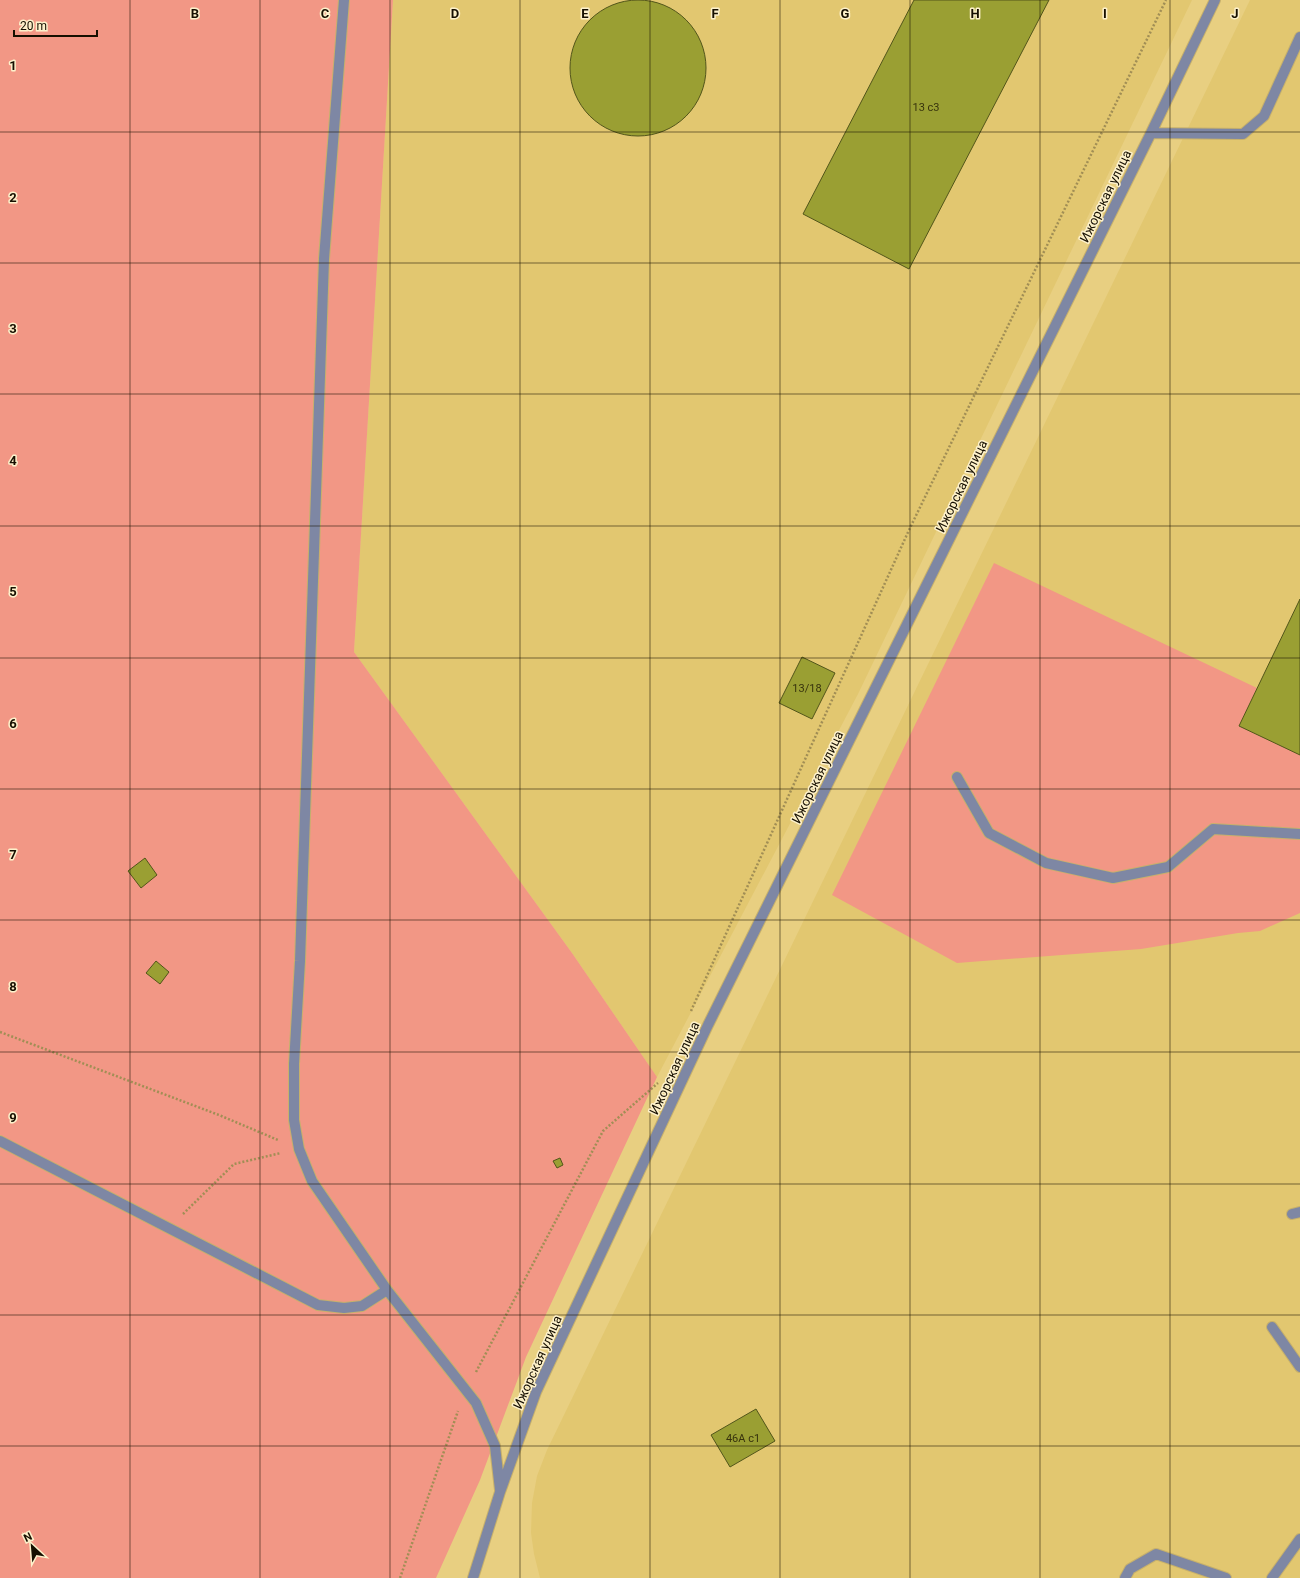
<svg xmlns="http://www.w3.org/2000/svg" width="1300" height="1578" viewBox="0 0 1300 1578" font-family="Roboto,sans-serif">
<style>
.built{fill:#e2c770}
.green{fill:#f29785}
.building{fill:#9a9f33;stroke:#52551a}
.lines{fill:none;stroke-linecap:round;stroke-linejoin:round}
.minor-casing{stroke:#c6b06c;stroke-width:12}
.path{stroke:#a18e55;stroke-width:2.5;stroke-dasharray:2 2;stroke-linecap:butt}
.minor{stroke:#7e87a4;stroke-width:10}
.grid{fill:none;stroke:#160f00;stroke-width:1;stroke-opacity:0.55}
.labels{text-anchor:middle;stroke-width:3;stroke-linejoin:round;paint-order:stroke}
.number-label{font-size:11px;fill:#37330d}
.street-label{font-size:13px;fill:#160f00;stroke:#fdf1cb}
.grid-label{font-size:13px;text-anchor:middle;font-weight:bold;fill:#160f00;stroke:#fdf1cb;stroke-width:3;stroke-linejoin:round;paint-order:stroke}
</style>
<rect width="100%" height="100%" fill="#e8cf81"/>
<path class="built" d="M393,0H1192L858,694L657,1077L572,953L354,652Z
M1250,0H1300V1578H540L534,1554L531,1533L532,1503L537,1476L547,1450Z"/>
<path class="green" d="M0,0H393L354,652L572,953L657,1077L526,1357L480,1480L436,1578H0Z
M994,563L1257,688L1239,726L1300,755V913L1260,931L1238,933L1141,949L957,963L832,895Z"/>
<path class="building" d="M570 68a68 68 0 1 1 136 0a68 68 0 1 1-136 0Z
M914,0H1049L909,269L803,214Z
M1300,599V755L1239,726Z
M802,657L835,673L812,719L779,703Z
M145,858L157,875L141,888L128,871Z
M156,961L169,972L160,984L146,973Z
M560,1158L563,1165L557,1168L553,1161Z
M756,1409L775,1441L730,1467L711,1435Z"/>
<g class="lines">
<g class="minor-casing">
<path id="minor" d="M344,0L324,259L300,961L294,1064V1120L299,1149L312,1181L387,1290L476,1403L495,1446L500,1490
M1151,133L1243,134L1264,116L1300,37
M957,777L989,833L1046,863L1113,878L1168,867L1213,829L1300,834
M0,1141L318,1305L344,1308L362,1306L387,1290
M1292,1214L1300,1212
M1272,1327L1300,1367
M473,1578L500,1492L536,1392L708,1025L1151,133L1215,0
M1125,1578L1130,1569L1156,1554L1226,1578
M1272,1578L1300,1539"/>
</g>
<path class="path" d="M691,1011L909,530L1166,0
M0,1032L219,1115L278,1140
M183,1214L234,1164L281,1153
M476,1372L603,1131L658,1083
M400,1578L458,1411"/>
<use href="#minor" class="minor"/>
</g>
<path class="grid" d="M130,0V1578M260,0V1578M390,0V1578M520,0V1578M650,0V1578M780,0V1578M910,0V1578M1040,0V1578M1170,0V1578M0,132H1300M0,263H1300M0,394H1300M0,526H1300M0,658H1300M0,789H1300M0,920H1300M0,1052H1300M0,1184H1300M0,1315H1300M0,1446H1300"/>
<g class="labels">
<g class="number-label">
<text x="926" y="111">13 с3</text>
<text x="807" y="692">13/18</text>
<text x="743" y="1442">46А с1</text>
</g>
<g class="street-label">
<text transform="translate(1105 196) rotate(-64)" y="5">Ижорская улица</text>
<text transform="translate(961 486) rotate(-64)" y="5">Ижорская улица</text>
<text transform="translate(817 777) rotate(-64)" y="5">Ижорская улица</text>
<text transform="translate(674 1068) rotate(-65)" y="5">Ижорская улица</text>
<text transform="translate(537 1362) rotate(-66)" y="5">Ижорская улица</text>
</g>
</g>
<g class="grid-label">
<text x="195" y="18">B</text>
<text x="325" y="18">C</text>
<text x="455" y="18">D</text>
<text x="585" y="18">E</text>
<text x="715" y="18">F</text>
<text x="845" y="18">G</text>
<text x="975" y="18">H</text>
<text x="1105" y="18">I</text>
<text x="1235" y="18">J</text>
<text x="13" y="70">1</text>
<text x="13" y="202">2</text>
<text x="13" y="333">3</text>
<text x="13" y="465">4</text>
<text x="13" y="596">5</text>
<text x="13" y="728">6</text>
<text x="13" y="859">7</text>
<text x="13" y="991">8</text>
<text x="13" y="1122">9</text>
</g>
<g transform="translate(32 1546) rotate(334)" stroke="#fdf1cb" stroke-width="3" paint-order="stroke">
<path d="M0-3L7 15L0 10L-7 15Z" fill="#160f00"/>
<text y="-6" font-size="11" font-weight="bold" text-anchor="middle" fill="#160f00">N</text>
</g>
<path d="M14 30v6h83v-6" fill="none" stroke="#160f00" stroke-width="2"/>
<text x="20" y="30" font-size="12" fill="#160f00" stroke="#fdf1cb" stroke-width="3" paint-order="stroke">20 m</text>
</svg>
